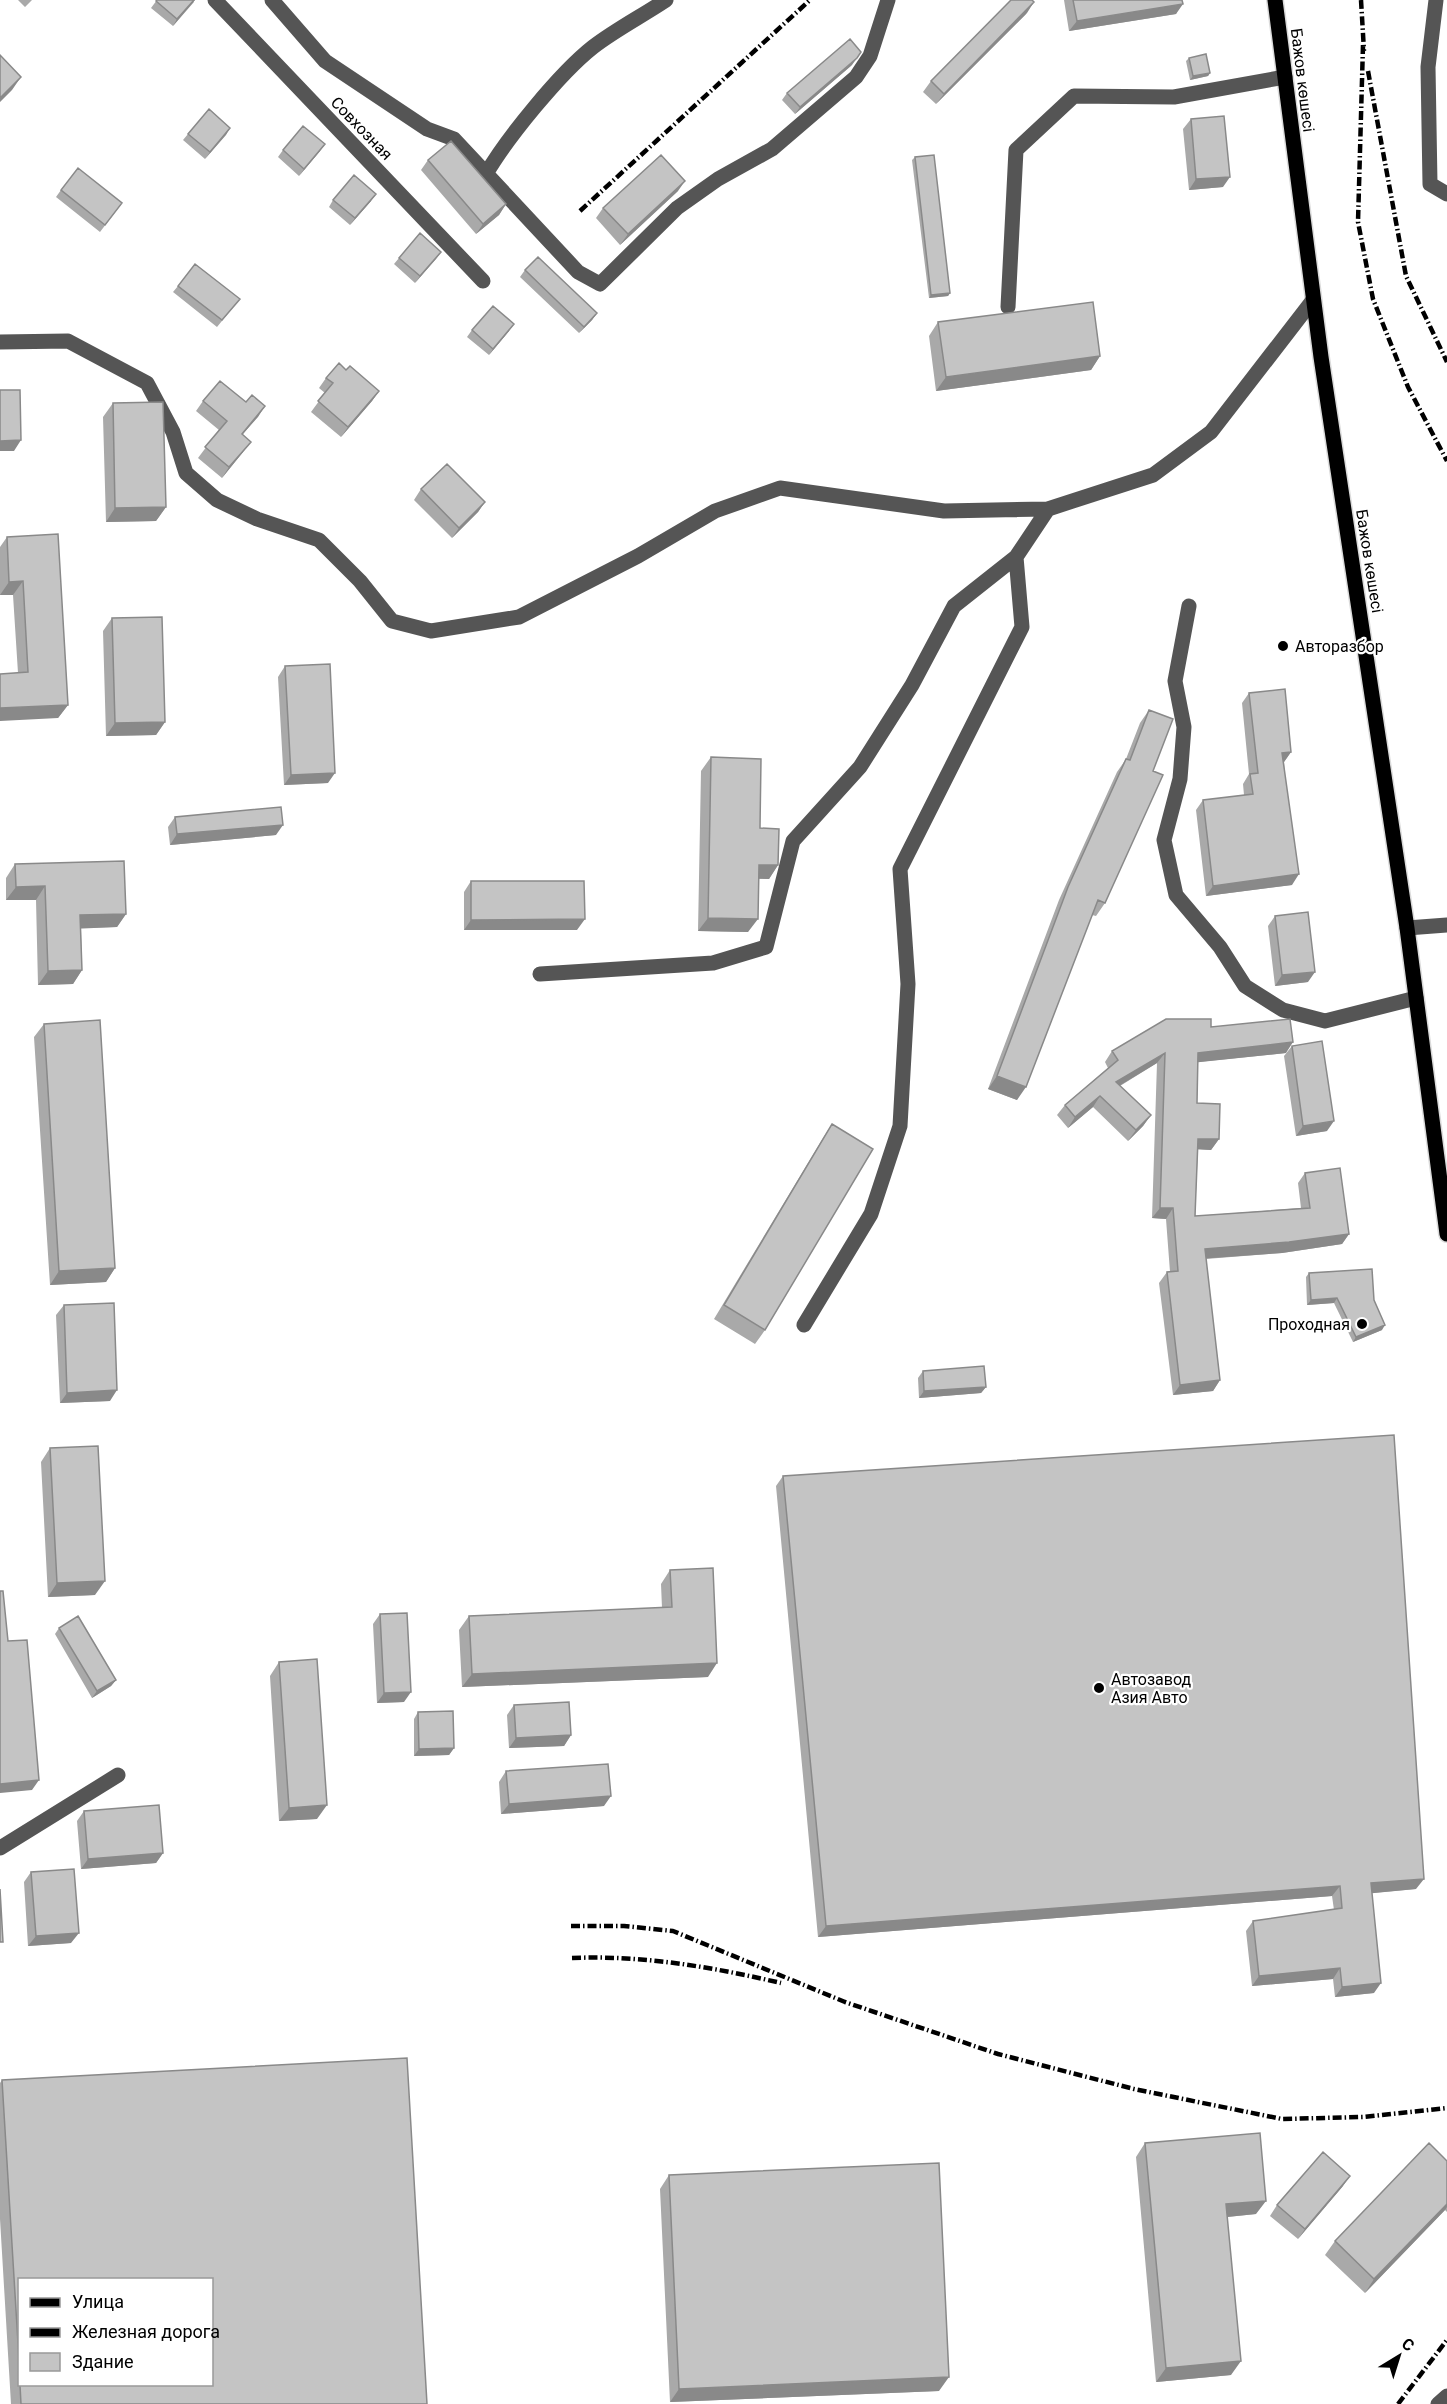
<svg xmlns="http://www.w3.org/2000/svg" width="1447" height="2404" viewBox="0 0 1447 2404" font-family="Roboto,sans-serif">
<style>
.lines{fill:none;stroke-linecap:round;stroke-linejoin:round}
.major-casing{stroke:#dbdbdb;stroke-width:18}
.minor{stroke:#555;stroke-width:15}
.major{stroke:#000;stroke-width:15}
.rail{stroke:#000;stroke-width:4.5;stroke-dasharray:9 3 1.5 3;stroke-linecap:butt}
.wall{fill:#a9a9a9;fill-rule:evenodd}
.shaded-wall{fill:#898989}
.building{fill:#c4c4c4;stroke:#898989;stroke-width:1.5}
.poi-dot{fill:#000;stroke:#fff;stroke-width:2}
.labels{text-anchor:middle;stroke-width:4.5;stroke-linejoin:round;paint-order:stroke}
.street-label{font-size:16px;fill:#000;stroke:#fff}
.poi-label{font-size:16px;fill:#000;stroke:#fff;text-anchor:start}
</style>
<rect width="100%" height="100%" fill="#fff"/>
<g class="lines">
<g class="major-casing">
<path id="major" d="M1275,0L1321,357L1407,928L1447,1234"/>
</g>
<path class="minor" d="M215,0L483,281
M272,0L325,61L427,129L454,139L578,272L600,284L677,208L718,179L772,149L856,77L870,56L888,0
M1436,0L1428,67L1430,184L1447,194
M486,174C507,138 560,73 593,47C615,30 642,16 666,0
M1008,307L1016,150L1074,96L1174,97L1285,77
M0,342L68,341L147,383L173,432L186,473L217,500L257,519L319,540L360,581L392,621L431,631L519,617L638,556L715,511L780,488L944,511L1048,509L1153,475L1211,432L1313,300
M1189,606L1175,681L1184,727L1180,779L1164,840L1176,895L1220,947L1245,986L1283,1010L1325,1021L1416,998
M1407,928L1447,925
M540,974L713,963L766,947L793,841L860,767L912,685L954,606L1016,557L1048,509
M804,1325L871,1214L900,1126L908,984L900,869L1022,627L1016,557
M0,1848L118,1775
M1438,2404L1447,2396"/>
<use href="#major" class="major"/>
<path class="rail" d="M1361,0L1364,51
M1363,45L1358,222L1373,299L1408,387L1447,461
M1368,71L1406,276L1447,362
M580,211L810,0
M571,1926H624L673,1931L845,2002L998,2054L1134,2089L1282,2119L1363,2117L1447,2108
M572,1958C643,1955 712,1967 781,1983
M1398,2404L1447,2340"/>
</g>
<path class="wall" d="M18,0H32L25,7Z
M157,0L194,2L173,26L151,8Z
M1064,0H1182L1176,14L1069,31Z
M1027,13L936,104L923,92L931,81Z
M1189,58L1210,73L1208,76L1190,80L1186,61Z
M852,65L795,114L782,100L787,93Z
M1191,119L1223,187L1189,190L1183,129Z
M230,128L205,159L183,140L188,134Z
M283,150L320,151L299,176L278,157Z
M915,157L950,293L948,296L929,298L912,160Z
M428,160L506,204L499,215L476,234L421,170Z
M61,190L122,203L100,232L56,197Z
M678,191L620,245L596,218L603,208Z
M333,200L371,201L350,225L329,207Z
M441,252L415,283L394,264L399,258Z
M525,270L597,313L592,320L579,333L520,277Z
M178,286L235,305L217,327L173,292Z
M938,322L1100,356L1091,370L936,391L929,336Z
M472,330L509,331L489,355L467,337Z
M346,370L379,391L372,401L341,437L311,412L325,393L319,388L326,378Z
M203,401L246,402L265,406L242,435L243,452L222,478L198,458L219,430L196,411Z
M113,403L166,507L156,521L106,522L103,417Z
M421,489L485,502L478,512L452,538L414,500Z
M7,537L68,705L58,718L18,673L13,595H0V547Z
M112,618L165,722L156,735L106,736L103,631Z
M285,666L328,783L284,785L278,677Z
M1249,693L1291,752L1284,762L1292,885L1206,896L1196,810L1203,800L1244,795L1243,784L1249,774L1242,703Z
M1149,710L1153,771L1105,903L1096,916L1092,915L1017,1100L988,1089L1059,900L1117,772L1126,759L1140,723Z
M711,757L760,828L778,865L769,879H759L748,932L698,931L701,771Z
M175,817L276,835L170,845L168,827Z
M15,864L126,914L117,927L81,928L82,970L73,984L38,985L36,900H6V878Z
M471,881L577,930H464V892Z
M1275,916L1308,982L1275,986L1268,926Z
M44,1024L115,1268L106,1282L50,1285L34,1037Z
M1211,1027L1286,1053L1198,1062L1197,1103L1219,1139L1211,1150L1198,1149L1195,1216L1301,1208L1298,1183L1305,1173L1349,1234L1342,1244L1282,1253L1206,1259L1220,1380L1213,1391L1173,1395L1159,1283L1167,1272H1170L1166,1219L1152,1218L1157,1063L1120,1086L1151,1115L1143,1126L1128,1141L1093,1107L1068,1128L1057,1115L1065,1105L1108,1068L1105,1062L1112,1051Z
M1292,1046L1327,1131L1296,1136L1284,1056Z
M832,1124L765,1330L755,1344L714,1319L823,1138Z
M1309,1273L1374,1300L1382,1330L1353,1342L1334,1303L1307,1305L1306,1277Z
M64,1305L110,1401L60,1403L56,1315Z
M923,1371L986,1387L981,1393L919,1398L918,1378Z
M50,1448L95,1595L48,1597L41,1462Z
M783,1476L1416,1889L1372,1893L1374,1993L1335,1997L1333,1979L1252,1986L1246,1931L1253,1921L1334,1910L1332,1896L818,1937L776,1486Z
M670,1570L708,1677L462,1687L459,1630L469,1616L662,1608L661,1584Z
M380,1614L404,1702L377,1703L373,1624Z
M59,1628L116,1680L111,1686L92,1698L55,1634Z
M279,1662L317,1819L279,1821L270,1676Z
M514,1705L571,1735L564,1746L509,1748L507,1715Z
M418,1712L454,1748L449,1755L414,1756V1719Z
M506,1771L604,1806L501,1814L499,1782Z
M84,1811L163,1853L156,1863L81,1869L77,1821Z
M31,1872L71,1943L28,1946L24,1882Z
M2,2080L427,2404H11L0,2219V2083ZM20,2280L212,2385H20Z
M1145,2143L1256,2214L1227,2217L1231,2375L1156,2382L1136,2157Z
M1447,2161V2212L1445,2210L1365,2293L1325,2255L1335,2241Z
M669,2175L939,2391L670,2402L660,2189Z
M1343,2186L1298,2239L1270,2216L1277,2205Z"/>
<path class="shaded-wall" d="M194,0H195L173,26L177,19Z
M1034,2L1027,13L936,104L944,94Z
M1183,4L1176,14L1069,31L1077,21Z
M857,58L852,65L795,114L800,107Z
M1210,73L1208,76L1190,80L1193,76Z
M21,77L12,90L0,102V98Z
M230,128L226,135L205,159L210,152Z
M325,144L320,151L299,176L304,169Z
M1230,177L1223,187L1189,190L1196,179Z
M685,181L678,191L620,245L628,234Z
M376,194L371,201L350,225L355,218Z
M506,204L499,215L476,234L483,224Z
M441,252L436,259L415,283L420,276Z
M950,293L948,296L929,298L931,295Z
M597,313L592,320L579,333L584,327Z
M514,324L509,331L489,355L493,349Z
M1100,356L1091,370L936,391L946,377Z
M379,391L372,401L341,437L348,427Z
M265,406L258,417L234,444L242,434Z
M21,440L14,451H0V441Z
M251,442L243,452L222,478L229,467Z
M485,502L478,512L452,538L459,528Z
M166,507L156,521L106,522L115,508Z
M23,581L13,595H0L9,582Z
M68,705L58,718L0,721V708Z
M165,722L156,735L106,736L115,723Z
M1291,752L1284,762L1275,763L1282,753Z
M335,773L328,783L284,785L291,775Z
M283,825L276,835L170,845L177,834Z
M759,865H778L769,879L749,878Z
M1299,874L1292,885L1206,896L1213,886Z
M45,886L36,900H6L16,887Z
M126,914L117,927L71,929L80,915Z
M708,918L758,919L748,932L698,931Z
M585,919L577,930H464L471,920Z
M82,970L73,984L38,985L48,971Z
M1315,972L1308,982L1275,986L1282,975Z
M1293,1042L1286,1053L1191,1063L1198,1053Z
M1165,1053L1157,1063L1109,1092L1116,1082Z
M997,1076L1026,1087L1017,1100L988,1089Z
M1100,1096L1093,1107L1068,1128L1075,1117Z
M1151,1115L1143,1126L1128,1141L1136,1130Z
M1334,1121L1327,1131L1296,1136L1303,1126Z
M1198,1139H1219L1211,1150L1191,1149Z
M1160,1208H1173L1166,1219L1152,1218Z
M1349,1234L1342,1244L1282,1253L1198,1259L1205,1249Z
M115,1268L106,1282L50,1285L59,1271Z
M1337,1298L1334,1303L1307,1305L1311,1300Z
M1385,1325L1382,1330L1353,1342L1356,1337Z
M1220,1380L1213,1391L1173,1395L1180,1385Z
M986,1387L981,1393L919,1398L924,1391Z
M117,1390L110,1401L60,1403L67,1393Z
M105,1581L95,1595L48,1597L57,1583Z
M717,1663L708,1677L462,1687L472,1674Z
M116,1680L111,1686L92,1698L97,1691Z
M411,1692L404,1702L377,1703L384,1693Z
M571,1735L564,1746L509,1748L516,1738Z
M454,1748L449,1755L414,1756L419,1749Z
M39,1780L32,1790L0,1793V1784Z
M611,1796L604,1806L501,1814L509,1804Z
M327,1805L317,1819L279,1821L289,1808Z
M163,1853L156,1863L81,1869L88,1859Z
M1424,1879L1416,1889L1364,1894L1371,1883Z
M1340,1886L1332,1896L818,1937L826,1926Z
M79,1933L71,1943L28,1946L36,1936Z
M1340,1968L1333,1979L1252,1986L1259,1976Z
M1381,1983L1374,1993L1335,1997L1342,1987Z
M1350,2176L1343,2186L1298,2239L1305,2229Z
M1266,2201L1256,2214L1217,2218L1226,2204Z
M1447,2204V2207L1445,2210L1365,2293L1374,2279Z
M1241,2361L1231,2375L1156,2382L1166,2368Z
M949,2377L939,2391L670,2402L679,2389Z"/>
<path class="building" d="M157,0H194L177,19L156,1Z
M1011,0H1032L1034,2L944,94L931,81Z
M1073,0H1182L1183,4L1077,21Z
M850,39L861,52L857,58L800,107L787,93Z
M1206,54L1210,73L1193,76L1189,58Z
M0,55L21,77L0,98Z
M209,109L230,128L210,152L188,134Z
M1224,116L1230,177L1196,179L1191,119Z
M303,126L325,144L304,169L283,150Z
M451,141L506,204L483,224L428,160Z
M661,155L685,181L628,234L603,208Z
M934,155L950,293L931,295L915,157Z
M78,168L122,203L105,225L61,190Z
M354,175L376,194L355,218L333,200Z
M420,233L441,252L420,276L399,258Z
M538,257L597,313L584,327L525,270Z
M195,264L240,299L222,320L178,286Z
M1093,302L1100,356L946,377L938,322Z
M493,306L514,324L493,349L472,330Z
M339,363L346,370L350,366L379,391L348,427L318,401L333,383L326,378Z
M220,381L246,402L252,395L265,406L242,434L251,442L229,467L205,447L227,421L203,401Z
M0,390H20L21,440L0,441Z
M163,402L166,507L115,508L113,403Z
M447,464L485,502L459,528L421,489Z
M58,534L68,705L0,708V674L28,672L23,581L9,582L7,537Z
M162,617L165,722L115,723L112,618Z
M330,664L335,773L291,775L285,666Z
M1285,689L1291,752L1282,753L1299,874L1213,886L1203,800L1253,794L1250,774L1258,773L1249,693Z
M1149,710L1173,719L1153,771L1163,775L1105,903L1098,900L1026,1087L997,1076L1068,887L1126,759L1130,760Z
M711,757L761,759L760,828L779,829L778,865H759L758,919L708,918Z
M281,807L283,825L177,834L175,817Z
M124,861L126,914L80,915L82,970L48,971L45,886L16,887L15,864Z
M471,881H584L585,919L471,920Z
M1308,912L1315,972L1282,975L1275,916Z
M1166,1019H1211V1027L1290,1019L1293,1042L1198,1053L1197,1103L1220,1104L1219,1139H1198L1195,1216L1310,1208L1305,1173L1340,1168L1349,1234L1289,1242L1205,1249L1220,1380L1180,1385L1167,1272L1178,1271L1173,1208H1160L1165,1053L1116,1082L1151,1115L1136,1130L1100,1096L1075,1117L1065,1105L1118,1060L1112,1051Z
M100,1020L115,1268L59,1271L44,1024Z
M1322,1041L1334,1121L1303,1126L1292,1046Z
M832,1124L873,1149L765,1330L724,1305Z
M1372,1269L1374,1300L1385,1325L1356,1337L1337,1298L1311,1300L1309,1273Z
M114,1303L117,1390L67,1393L64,1305Z
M984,1366L986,1387L924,1391L923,1371Z
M1394,1435L1424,1879L1371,1883L1381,1983L1342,1987L1340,1968L1259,1976L1253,1921L1342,1908L1340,1886L826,1926L783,1476Z
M98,1446L105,1581L57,1583L50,1448Z
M713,1568L717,1663L472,1674L469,1616L672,1607L670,1570Z
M0,1591H3L8,1641L27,1640L39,1780L0,1784Z
M407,1613L411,1692L384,1693L380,1614Z
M78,1616L116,1680L97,1691L59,1628Z
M317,1659L327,1805L289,1808L279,1662Z
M569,1702L571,1735L516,1738L514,1705Z
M453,1711L454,1748L419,1749L418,1712Z
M608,1764L611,1796L509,1804L506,1771Z
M159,1805L163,1853L88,1859L84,1811Z
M74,1869L79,1933L36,1936L31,1872Z
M0,1889L3,1942H0Z
M407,2058L427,2404H21L20,2385H212V2280H20V2376L2,2080Z
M1260,2133L1266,2201L1226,2204L1241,2361L1166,2368L1145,2143Z
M1429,2143L1447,2161V2204L1374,2279L1335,2241Z
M1323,2152L1350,2176L1305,2229L1277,2205Z
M939,2163L949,2377L679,2389L669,2175Z"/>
<g class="poi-dot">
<circle cx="1283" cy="646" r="6"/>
<circle cx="1362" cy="1324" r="6"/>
<circle cx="1099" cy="1688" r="6"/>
</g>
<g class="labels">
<g class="street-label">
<text transform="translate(1303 80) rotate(83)" y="6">Бажов көшесі</text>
<text transform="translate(362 128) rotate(46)" y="6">Совхозная</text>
<text transform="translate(1370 561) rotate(81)" y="6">Бажов көшесі</text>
</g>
<g class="poi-label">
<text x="1295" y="652">Авторазбор</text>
<text x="1350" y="1330" text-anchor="end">Проходная</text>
<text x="1111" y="1685">Автозавод<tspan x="1111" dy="18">Азия Авто</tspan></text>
</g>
</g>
<rect x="18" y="2278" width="195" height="108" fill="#ffffff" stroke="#999999" stroke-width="1.5"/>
<rect x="30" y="2298" width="30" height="9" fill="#000000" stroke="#999999" stroke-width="1.5"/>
<text x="72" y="2308" font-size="18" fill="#000000">Улица</text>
<rect x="30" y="2328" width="30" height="9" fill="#000000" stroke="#999999" stroke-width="1.5"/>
<text x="72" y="2338" font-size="18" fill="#000000">Железная дорога</text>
<rect x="30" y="2353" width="30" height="18" fill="#c4c4c4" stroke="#999999" stroke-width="1.5"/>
<text x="72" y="2368" font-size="18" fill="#000000">Здание</text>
<g transform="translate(1399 2356) rotate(38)" stroke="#ffffff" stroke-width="4.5" paint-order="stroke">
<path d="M0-4.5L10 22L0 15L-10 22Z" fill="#000000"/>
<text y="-9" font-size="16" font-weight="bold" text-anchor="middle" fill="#000000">С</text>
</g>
</svg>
